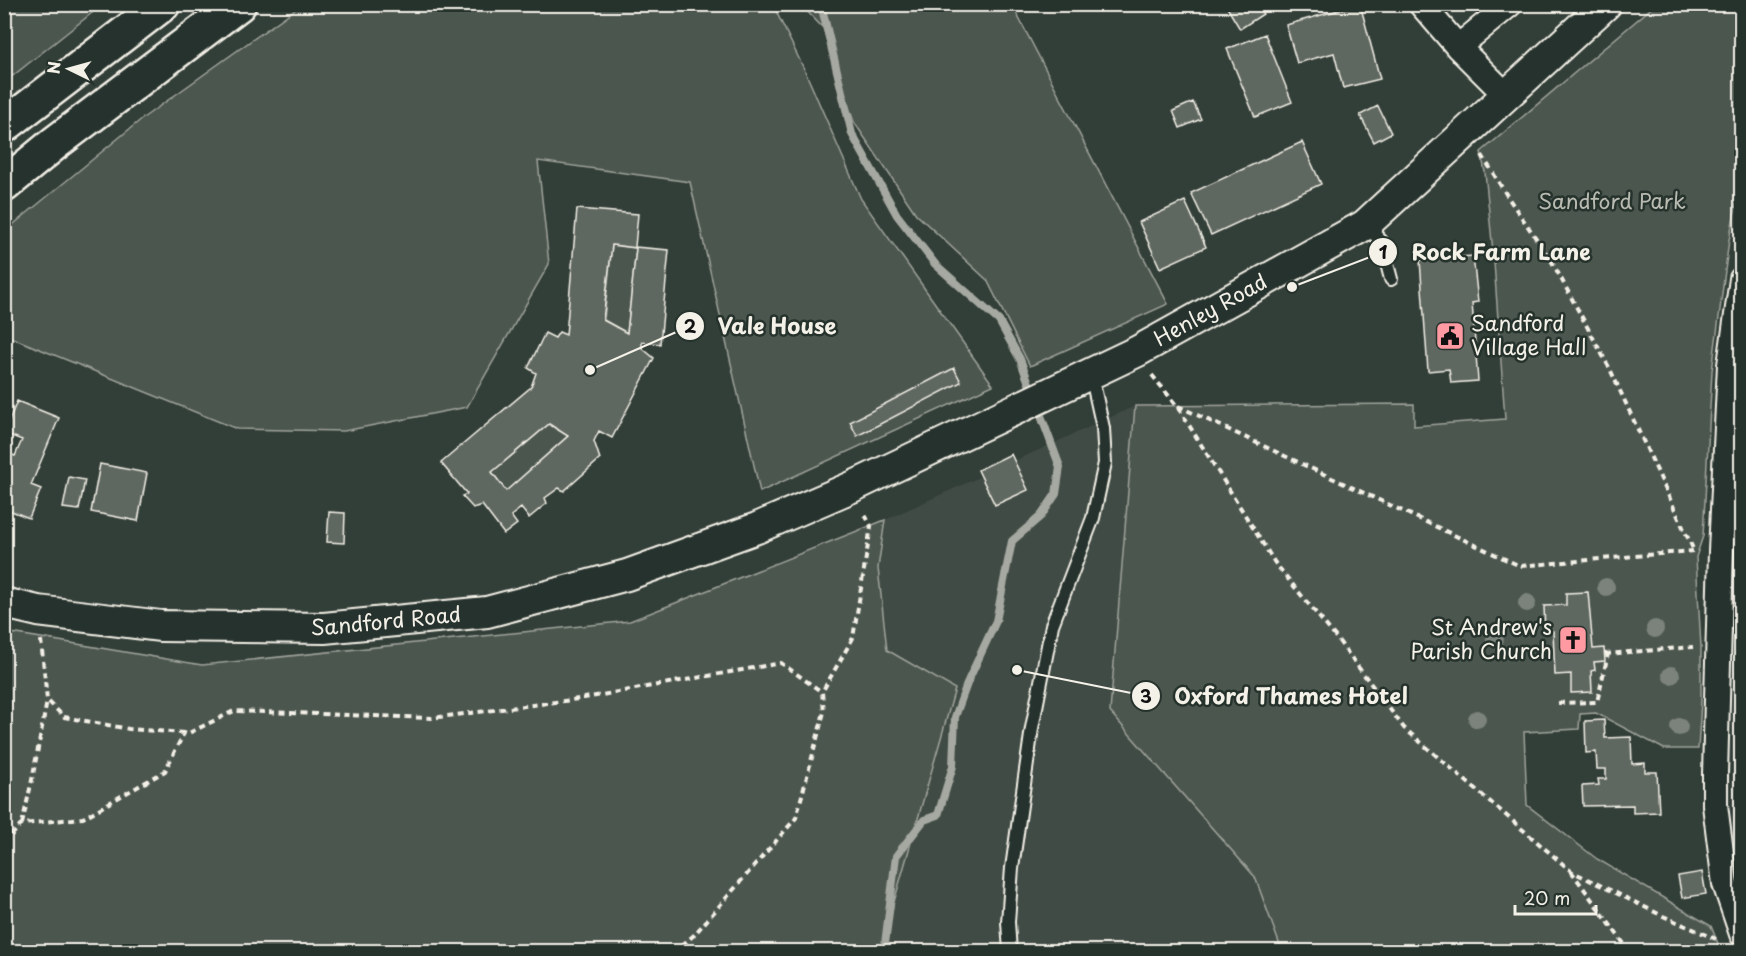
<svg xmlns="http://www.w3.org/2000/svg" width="1746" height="956" viewBox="0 0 1746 956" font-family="'Playpen Sans',sans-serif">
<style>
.built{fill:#404b44}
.green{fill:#4c564f;stroke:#a0a49c;stroke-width:1.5}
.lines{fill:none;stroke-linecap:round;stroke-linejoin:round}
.stream{stroke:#a6a9a1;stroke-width:8}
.building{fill:#5f6861;stroke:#f4f1e8;stroke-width:1.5;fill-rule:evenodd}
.service-casing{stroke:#f4f1e8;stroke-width:16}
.minor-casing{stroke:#f4f1e8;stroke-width:28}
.tertiary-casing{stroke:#f4f1e8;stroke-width:34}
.primary-casing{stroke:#f4f1e8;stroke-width:38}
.path{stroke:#f4f1e8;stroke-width:4;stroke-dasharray:6 4.5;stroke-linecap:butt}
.service{stroke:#26332d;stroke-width:12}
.minor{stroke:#26332d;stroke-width:24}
.tertiary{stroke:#26332d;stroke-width:30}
.primary{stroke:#26332d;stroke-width:33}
.tree{fill:#7c837b}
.labels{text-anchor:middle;stroke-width:5;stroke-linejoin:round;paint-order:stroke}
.park-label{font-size:21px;fill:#b9bbb2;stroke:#26332d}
.street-label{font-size:21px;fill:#f4f1e8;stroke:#26332d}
.poi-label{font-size:21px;fill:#f4f1e8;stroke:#26332d;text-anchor:start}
.leader{fill:none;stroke:#f4f1e8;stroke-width:2}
.callout-dot{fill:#f4f1e8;stroke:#26332d;stroke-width:2}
.mark-label{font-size:18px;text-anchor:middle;font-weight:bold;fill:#111}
.callout-label{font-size:22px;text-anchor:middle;font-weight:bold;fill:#f4f1e8;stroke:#26332d;stroke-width:5;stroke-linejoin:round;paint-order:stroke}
</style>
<rect width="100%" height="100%" fill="#323e38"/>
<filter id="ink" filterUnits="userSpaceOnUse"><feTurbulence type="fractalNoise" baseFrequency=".0167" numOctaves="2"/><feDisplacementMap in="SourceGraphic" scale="12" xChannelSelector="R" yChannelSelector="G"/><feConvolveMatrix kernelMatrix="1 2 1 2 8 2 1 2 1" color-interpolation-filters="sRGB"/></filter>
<g filter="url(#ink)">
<path class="built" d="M1135,406L1110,712L1255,877L1282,951L880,952L887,650L878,568L885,520Z"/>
<path class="green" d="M5,4H102V5L5,82Z
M301,5H773L805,71L861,199L993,385L760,492L690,182L538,161L549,264L467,407L344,431L237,429L5,335L4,232L143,118Z
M801,5H1012L1168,304L1030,366L987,280L916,214L854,122L823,28Z
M1655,5H1741V181L1729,240L1712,371L1703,536L1696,557L1701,647V701L1698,749H1664L1596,713L1580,714L1579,729L1524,732L1527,805L1597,859L1711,926L1721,951H1282L1255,877L1110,712L1135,406L1414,404V426L1505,419L1494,262L1485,172L1481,152Z
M612,245L636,248L627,333L604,320Z
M549,424L568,436L506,491L492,472Z
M885,520L878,568L887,650L955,689L880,951H5V632L202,665L630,621Z"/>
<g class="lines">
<path class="stream" d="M821,4L852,134L897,215L935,264L999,321L1020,359L1060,467L1056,494L1041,516L1012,541L996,621L968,681L955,717L953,766L938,815L924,820L896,856L884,952"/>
</g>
<path class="building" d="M1225,4H1257L1263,14L1240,29Z
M1360,4L1380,79L1343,88L1334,53L1297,63L1286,25Z
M1265,34L1292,102L1255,117L1227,49Z
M1193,102L1201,119L1180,128L1173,111Z
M1378,106L1391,133L1374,142L1360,115Z
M1302,142L1321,184L1211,235L1191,193Z
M1185,201L1206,247L1160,268L1139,222Z
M577,209L638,214L635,247L669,250L660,344L642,342V348L654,358L612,438L599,431L594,441L600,459L564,491L559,488L545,498L547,503L529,518L521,508L511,516L517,524L504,534L482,505L473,508L462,496L467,494L441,463L531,387L536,373L528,368L545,333L555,338L559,332L566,335ZM612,245L636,248L627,333L603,320ZM549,424L568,436L506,491L492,472Z
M1473,256L1478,302L1472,303L1478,381L1451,383L1449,369L1428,371L1420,260Z
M954,368L961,382L857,436L850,422Z
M17,401L59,418L31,485L41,489L29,518L9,510L8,513L4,512V452L15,456L22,440L4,433Z
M1011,454L1028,490L995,505L978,470Z
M100,464L147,473L138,521L91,512Z
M69,477L85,480L79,510L63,508Z
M329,512L345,513L344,543L327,542Z
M1588,592L1593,649L1604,648L1605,661L1594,662L1595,670L1591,671L1592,692L1571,693V674L1555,675L1553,631H1545L1544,606L1566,605V593Z
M1604,720L1605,738L1631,737L1632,764L1645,763V772H1657L1659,812L1633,813V805L1583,806L1582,786L1599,785L1598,779H1606V769H1597L1596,752L1586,753L1585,721Z
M1702,872L1706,894L1682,898L1678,876Z"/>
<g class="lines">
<g class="service-casing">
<path id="service" d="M1365,225L1381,241L1391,279
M1010,952L1008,922L1012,868L1032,728L1052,625L1093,518L1105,463L1103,428L1091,374"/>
</g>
<g class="minor-casing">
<path id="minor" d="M1421,4L1458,47L1507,96
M1458,47L1510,4
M1742,279L1730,365L1721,551L1715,774V805L1725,884L1742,934"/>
</g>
<g class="tertiary-casing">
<g id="tertiary">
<path id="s1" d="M4,603L38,611L161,626L324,628L487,612L627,575L757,528L852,487L1138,351L1365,225L1606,4"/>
</g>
</g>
<g class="primary-casing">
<path id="primary" d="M4,126L163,4
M4,185L55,143L239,4"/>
</g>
<path class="path" d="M1482,155L1509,199L1551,260L1610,369L1694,551
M1152,375L1177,406L1275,563L1338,640L1404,728L1571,871L1663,916L1716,939
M1178,406L1520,566L1693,551
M41,640L47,700L64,717L129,729L184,733
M1605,654L1693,647
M1558,703L1597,702L1608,654
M22,824L32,780L47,701
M4,843L22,824L83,818L165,771L184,733L187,734L234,711L432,718L579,699L781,663L822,692
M1571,871L1630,952
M674,952L694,935L796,818L824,712L822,692L853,638L871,526L863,511"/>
<use href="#service" class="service"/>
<use href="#minor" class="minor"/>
<use href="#tertiary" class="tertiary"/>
<use href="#primary" class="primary"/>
</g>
<g class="tree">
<circle cx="1606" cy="587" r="9"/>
<circle cx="1527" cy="603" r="9"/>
<circle cx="1655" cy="629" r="9"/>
<circle cx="1495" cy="639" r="9"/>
<circle cx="1671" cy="675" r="9"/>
<circle cx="1477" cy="719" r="9"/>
<circle cx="1679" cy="727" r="9"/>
</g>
</g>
<defs>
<g id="civic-square" transform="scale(1.5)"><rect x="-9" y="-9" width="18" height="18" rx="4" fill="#ff9aa2" stroke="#26332d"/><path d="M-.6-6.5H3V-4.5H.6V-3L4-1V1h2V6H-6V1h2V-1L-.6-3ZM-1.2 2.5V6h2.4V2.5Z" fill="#111"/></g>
<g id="church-square" transform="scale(1.5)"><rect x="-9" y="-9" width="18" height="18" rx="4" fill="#ff9aa2" stroke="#26332d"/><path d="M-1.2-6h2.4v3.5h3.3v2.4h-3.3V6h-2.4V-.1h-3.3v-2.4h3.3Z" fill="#111"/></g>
</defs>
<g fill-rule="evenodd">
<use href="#civic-square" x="1450" y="336"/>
<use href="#church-square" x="1573" y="640"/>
</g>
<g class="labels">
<g class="park-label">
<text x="1612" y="209">Sandford Park</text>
</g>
<g class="street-label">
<text dy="7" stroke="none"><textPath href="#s1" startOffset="1272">Henley Road</textPath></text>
<text dy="7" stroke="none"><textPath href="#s1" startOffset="384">Sandford Road</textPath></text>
</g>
<g class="poi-label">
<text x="1471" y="331">Sandford<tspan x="1471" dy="24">Village Hall</tspan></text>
<text x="1552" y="635" text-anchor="end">St Andrew's<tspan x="1552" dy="24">Parish Church</tspan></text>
</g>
</g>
<path class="leader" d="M1292 287L1383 252M590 370L690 326M1017 670L1146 696"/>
<g class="callout-dot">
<circle cx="1292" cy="287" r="6"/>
<circle cx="590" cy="370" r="6"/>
<circle cx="1017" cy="670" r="6"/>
<circle cx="1383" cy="252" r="15"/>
<circle cx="690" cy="326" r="15"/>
<circle cx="1146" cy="696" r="15"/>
</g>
<g class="mark-label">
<text x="1383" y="259">1</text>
<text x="690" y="333">2</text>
<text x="1146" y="703">3</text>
</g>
<g class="callout-label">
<text x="1501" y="260">Rock Farm Lane</text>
<text x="777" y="334">Vale House</text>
<text x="1291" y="704">Oxford Thames Hotel</text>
</g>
<rect width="1746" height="956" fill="none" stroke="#26332d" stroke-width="24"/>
<rect x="12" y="12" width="1722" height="932" fill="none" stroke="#f4f1e8" stroke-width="2" filter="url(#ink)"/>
<g transform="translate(69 69) rotate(275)" stroke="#26332d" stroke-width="4.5" paint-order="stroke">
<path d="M0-4.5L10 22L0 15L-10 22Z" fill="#f4f1e8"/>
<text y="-9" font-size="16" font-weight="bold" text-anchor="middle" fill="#f4f1e8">N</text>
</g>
<path d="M1515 905v9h81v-9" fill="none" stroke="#f4f1e8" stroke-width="3"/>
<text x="1524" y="905" font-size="18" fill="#f4f1e8" stroke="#26332d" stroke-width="4.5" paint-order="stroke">20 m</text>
</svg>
